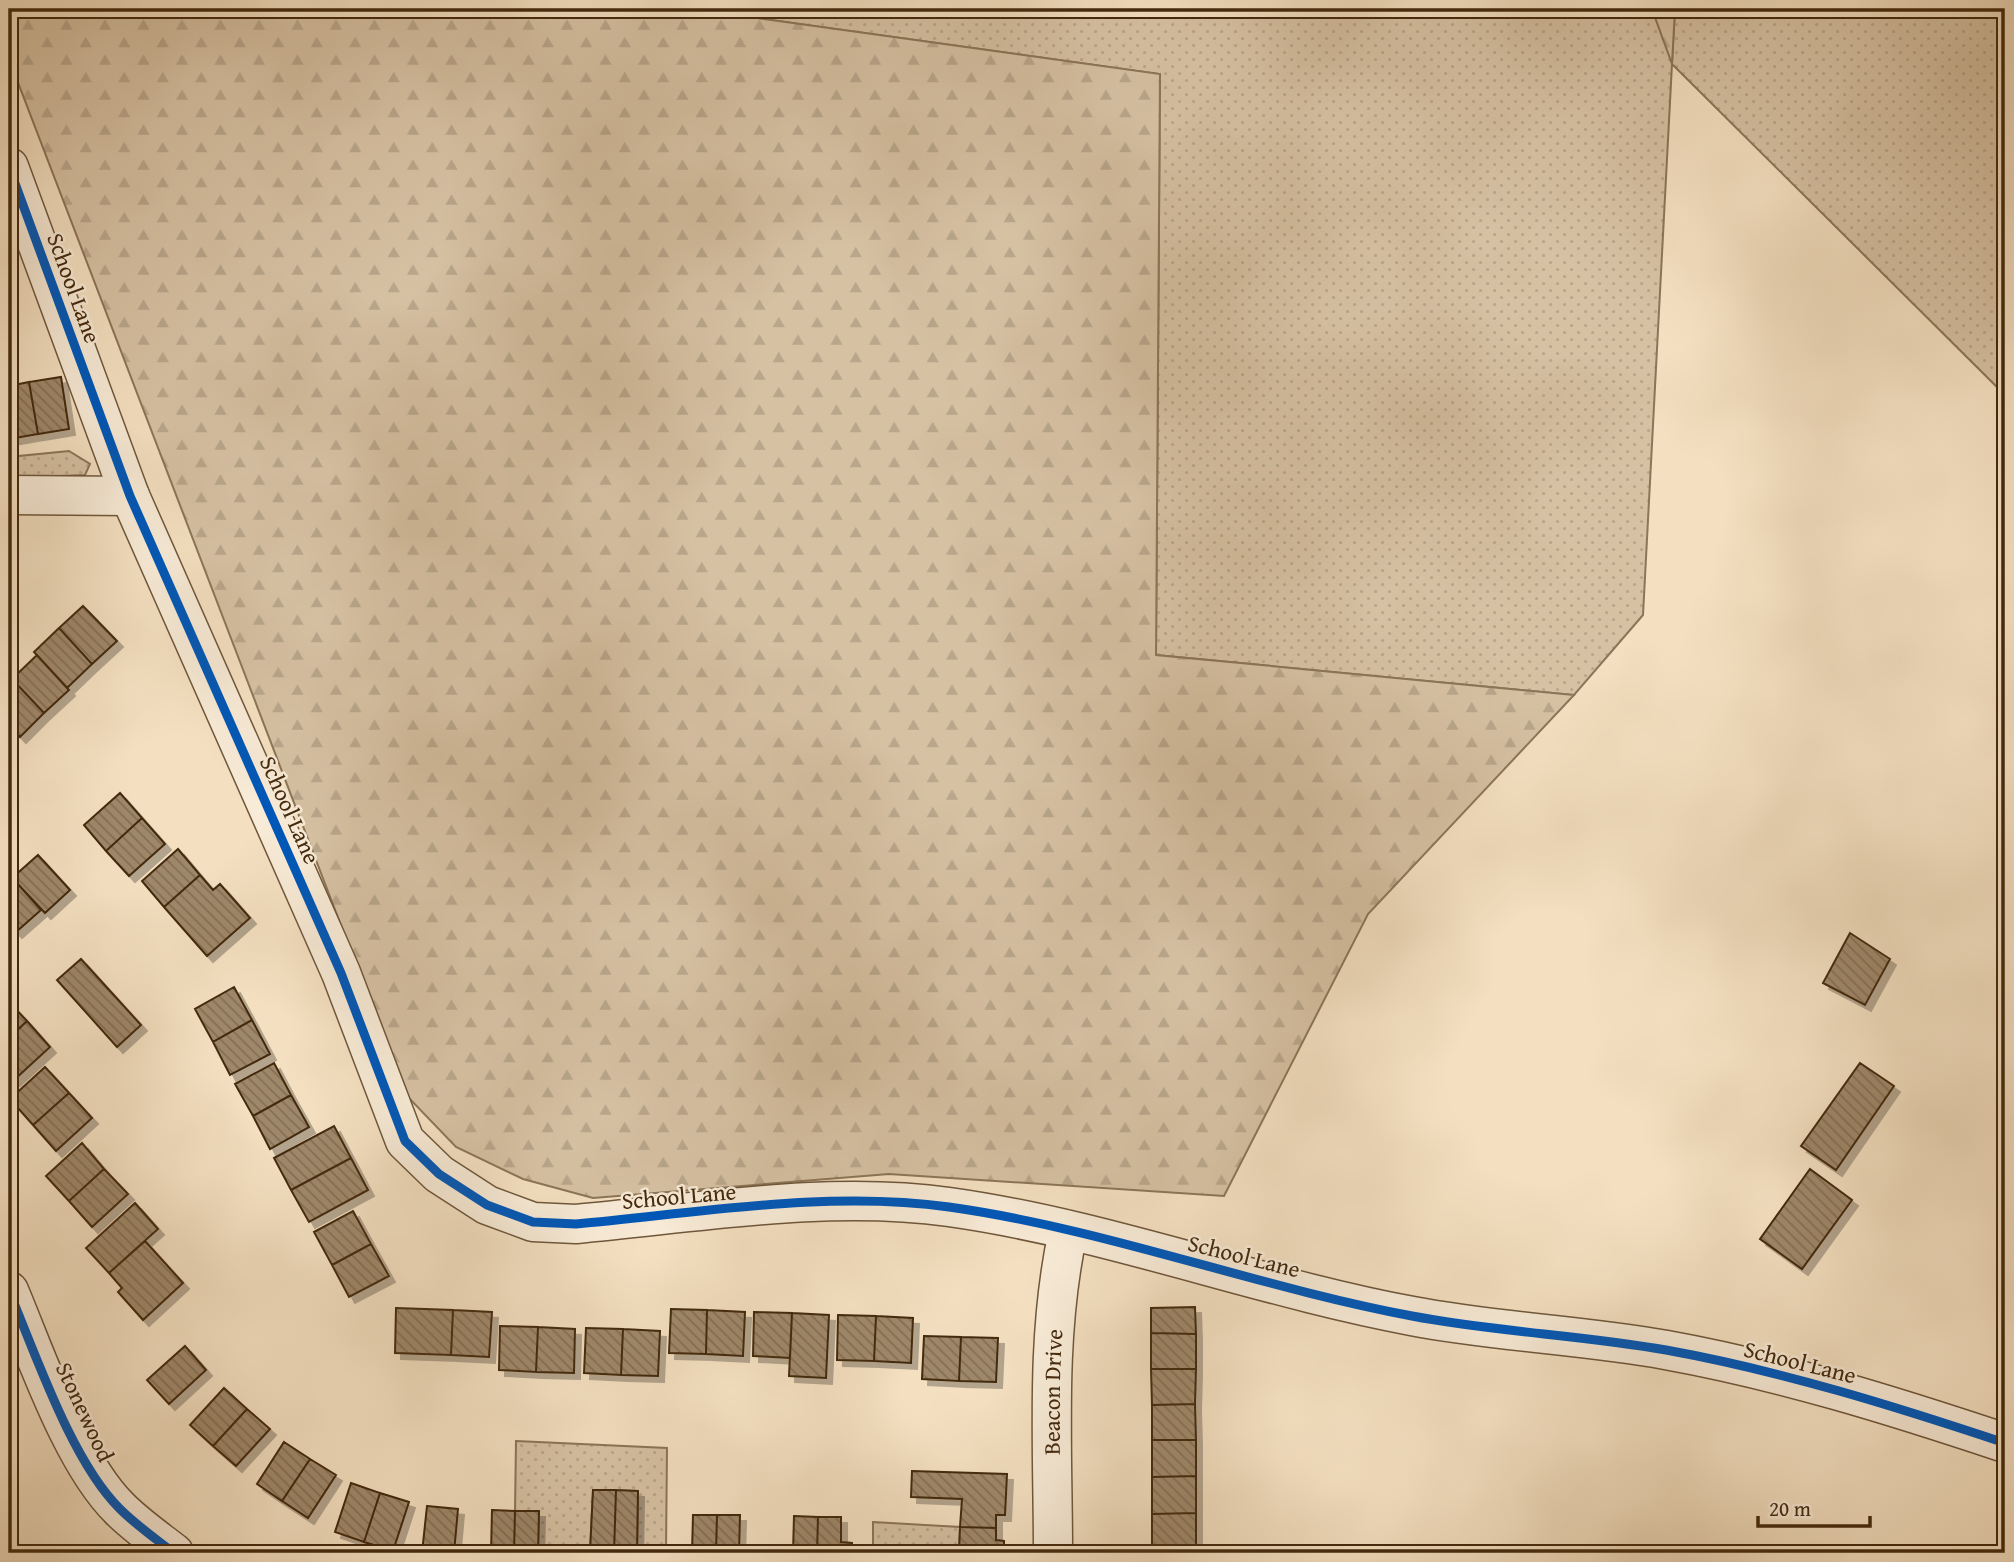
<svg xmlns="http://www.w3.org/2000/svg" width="2014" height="1562" viewBox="0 0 2014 1562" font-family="'Gentium Book Plus',serif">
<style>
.grass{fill:url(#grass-dots);stroke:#8c7558;stroke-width:2}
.forest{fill:url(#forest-firs);stroke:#8c7558;stroke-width:2}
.building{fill:url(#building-back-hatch);stroke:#43290e;stroke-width:2;filter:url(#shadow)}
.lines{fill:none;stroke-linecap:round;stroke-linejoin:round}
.minor-casing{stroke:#6f573b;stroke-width:41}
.minor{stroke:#f8ebd7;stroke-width:38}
.cycleway-casing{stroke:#f8ebd7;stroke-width:13}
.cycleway{stroke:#0057b8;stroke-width:9}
.labels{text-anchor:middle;stroke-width:5;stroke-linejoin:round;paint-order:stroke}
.street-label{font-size:23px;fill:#43290e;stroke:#f8ebd7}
</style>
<defs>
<pattern id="grass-dots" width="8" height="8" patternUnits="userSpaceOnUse" patternTransform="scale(1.75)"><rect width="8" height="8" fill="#d6c1a3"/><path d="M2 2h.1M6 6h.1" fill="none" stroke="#b9a68b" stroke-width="1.8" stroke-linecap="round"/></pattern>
<pattern id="forest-firs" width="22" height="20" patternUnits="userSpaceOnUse" patternTransform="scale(1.75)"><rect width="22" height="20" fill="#d6c1a3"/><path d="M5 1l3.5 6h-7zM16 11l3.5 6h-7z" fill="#b9a68b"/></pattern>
<pattern id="building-back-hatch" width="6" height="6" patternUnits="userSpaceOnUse" patternTransform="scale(1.75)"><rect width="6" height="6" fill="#9f886b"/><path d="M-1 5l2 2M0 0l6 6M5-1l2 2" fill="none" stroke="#836f56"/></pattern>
<filter id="shadow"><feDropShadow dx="6" dy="6" stdDeviation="0" flood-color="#0004"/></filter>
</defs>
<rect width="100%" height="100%" fill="#f4e0c1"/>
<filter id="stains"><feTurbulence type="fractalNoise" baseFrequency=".00286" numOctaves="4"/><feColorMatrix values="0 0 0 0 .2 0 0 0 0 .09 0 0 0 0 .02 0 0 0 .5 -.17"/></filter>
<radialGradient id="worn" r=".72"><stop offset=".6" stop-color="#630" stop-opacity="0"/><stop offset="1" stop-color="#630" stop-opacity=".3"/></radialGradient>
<path class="grass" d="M692,9H1652L1672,62L1675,9H2005V395L1672,64L1643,615L1574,695L1156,655L1160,74Z
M69,451L90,464L85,475L9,478V457Z
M516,1441L667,1448L666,1553H637L638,1491L593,1490L590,1552L538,1553L539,1512L515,1511Z
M873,1522L960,1527L959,1553H873Z"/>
<path class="forest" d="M9,9H692L1160,74L1156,655L1574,695L1368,914L1224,1196L889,1174L593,1198L523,1179L456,1147L406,1095L9,59Z
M1652,9H1675L1672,64Z"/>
<path class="building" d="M61,377L69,429L38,434L29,382Z
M29,382L38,434L9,439V386Z
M83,606L117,641L92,664L59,628Z
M59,628L92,664L67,688L34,652Z
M37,655L69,690L44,713L12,679Z
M12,679L44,713L20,737L9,725V682Z
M120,793L142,818L106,851L84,825Z
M142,818L165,844L129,876L106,851Z
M178,849L200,875L164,907L142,881Z
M38,855L70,890L45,913L12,878Z
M9,874L41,910L16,932L9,924Z
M200,875L213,890L220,884L250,918L207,956L164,907Z
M1850,933L1890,959L1865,1005L1823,983Z
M81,959L141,1025L117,1047L57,980Z
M234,987L252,1020L213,1042L195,1009Z
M9,1002L27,1021L9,1038Z
M252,1020L270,1054L230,1075L213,1042Z
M27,1021L50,1047L14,1080L9,1074V1038Z
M274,1063L291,1095L253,1116L235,1084Z
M1860,1063L1894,1086L1836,1170L1801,1146Z
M45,1067L69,1093L33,1125L10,1099Z
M69,1093L92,1118L56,1151L33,1125Z
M291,1095L309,1127L270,1149L253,1116Z
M334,1126L351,1158L291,1190L274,1158Z
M82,1143L104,1169L69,1201L46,1176Z
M351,1158L368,1190L309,1222L291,1190Z
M104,1169L128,1194L92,1227L69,1201Z
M1810,1169L1852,1200L1802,1269L1760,1239Z
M135,1203L158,1229L109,1273L86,1248Z
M353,1211L371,1244L332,1265L314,1232Z
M145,1241L183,1283L143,1320L118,1292L122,1288L109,1273Z
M371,1244L389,1276L349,1297L332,1265Z
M1195,1307L1196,1334L1151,1333V1308Z
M396,1308L453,1310L451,1355L395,1353Z
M671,1309L707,1310L706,1354L669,1353Z
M453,1310L492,1312L489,1357L451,1355Z
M707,1310L745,1312L743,1356L706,1354Z
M754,1312L792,1313L790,1358L753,1356Z
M792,1313L829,1315L826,1378L789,1376Z
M838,1315L876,1316L874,1361L837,1360Z
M876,1316L913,1318L911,1363L874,1361Z
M500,1326L538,1327L536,1372L499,1370Z
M538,1327L575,1329L574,1373L536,1372Z
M586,1328L623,1329L621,1375L584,1373Z
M623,1329L660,1331L658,1376L621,1375Z
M1151,1333L1196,1334V1369H1151Z
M924,1336L961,1337L959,1381L922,1379Z
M961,1337L998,1338L996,1382L959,1381Z
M185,1346L206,1370L169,1404L147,1380Z
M1151,1369H1196L1195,1404L1152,1405Z
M224,1388L247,1409L213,1446L190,1425Z
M1195,1404L1196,1440H1152V1405Z
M247,1409L270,1429L236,1466L213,1446Z
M1152,1440H1196V1476L1152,1477Z
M284,1442L310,1459L282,1501L257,1484Z
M310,1459L336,1475L308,1518L282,1501Z
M912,1471L1007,1474L1005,1515H996V1528L960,1527L962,1499L911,1497Z
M1196,1476V1513L1152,1514V1477Z
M351,1483L380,1493L364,1542L335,1532Z
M593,1490H616L614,1553H564L590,1552Z
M616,1490L638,1491L637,1553H614Z
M380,1493L409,1502L393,1551L364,1542Z
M427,1506L458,1509L454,1553H422Z
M492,1510L515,1511L514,1553H491Z
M515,1511H539L538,1553H514Z
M1196,1513V1550H1152V1514Z
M693,1515H717L716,1553H692Z
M717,1515H740L739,1553H716Z
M794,1516L818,1517L817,1553H793Z
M818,1517H841V1542L852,1543V1553H817Z
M960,1527L996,1528V1540L1004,1541V1553H910H959Z"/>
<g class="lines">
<g class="minor-casing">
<g id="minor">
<path d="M9,167L130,496L341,973L405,1141L439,1174L487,1205L533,1222L576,1224C698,1213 828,1190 949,1207C1106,1229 1257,1287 1412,1316C1496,1332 1582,1335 1666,1350C1782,1371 1894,1406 2005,1443"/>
<path d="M9,495L130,496"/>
<path d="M9,1291C36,1355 72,1462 120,1509C136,1525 156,1539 174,1553"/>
<path id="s1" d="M1053,1553C1053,1446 1045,1337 1068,1232"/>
</g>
</g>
<use href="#minor" class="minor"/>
<g class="cycleway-casing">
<path id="cycleway" d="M9,167L130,496L341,973L405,1141L439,1174L487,1205L533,1222L576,1224C698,1213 828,1190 949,1207C1106,1229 1257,1287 1412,1316C1496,1332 1582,1335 1666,1350C1782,1371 1894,1406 2005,1443
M9,1291C36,1355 72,1462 120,1509C136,1525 156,1539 174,1553"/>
</g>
<use href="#cycleway" class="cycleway"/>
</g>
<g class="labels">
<g class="street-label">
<text transform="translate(74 288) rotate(70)" y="8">School Lane</text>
<text transform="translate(290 810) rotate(66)" y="8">School Lane</text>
<text transform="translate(679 1196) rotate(-5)" y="8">School Lane</text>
<text transform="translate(1244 1256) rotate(14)" y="8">School Lane</text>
<text transform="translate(1800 1362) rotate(14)" y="8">School Lane</text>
<text dy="8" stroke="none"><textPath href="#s1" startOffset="161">Beacon Drive</textPath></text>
<text transform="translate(85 1412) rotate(65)" y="8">Stonewood</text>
</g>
</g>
<rect width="2014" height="1562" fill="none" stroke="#f4e0c1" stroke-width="35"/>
<rect x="10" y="10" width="1993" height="1541" fill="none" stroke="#43290e" stroke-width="3.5"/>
<rect x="18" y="18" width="1979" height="1527" fill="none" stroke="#43290e" stroke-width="2"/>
<path d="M1758 1516v10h112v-10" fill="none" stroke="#43290e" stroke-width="3.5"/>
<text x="1769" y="1516" font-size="21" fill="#43290e" stroke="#f8ebd7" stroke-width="5" paint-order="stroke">20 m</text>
<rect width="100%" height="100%" filter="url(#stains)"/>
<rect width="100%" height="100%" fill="url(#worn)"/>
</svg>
